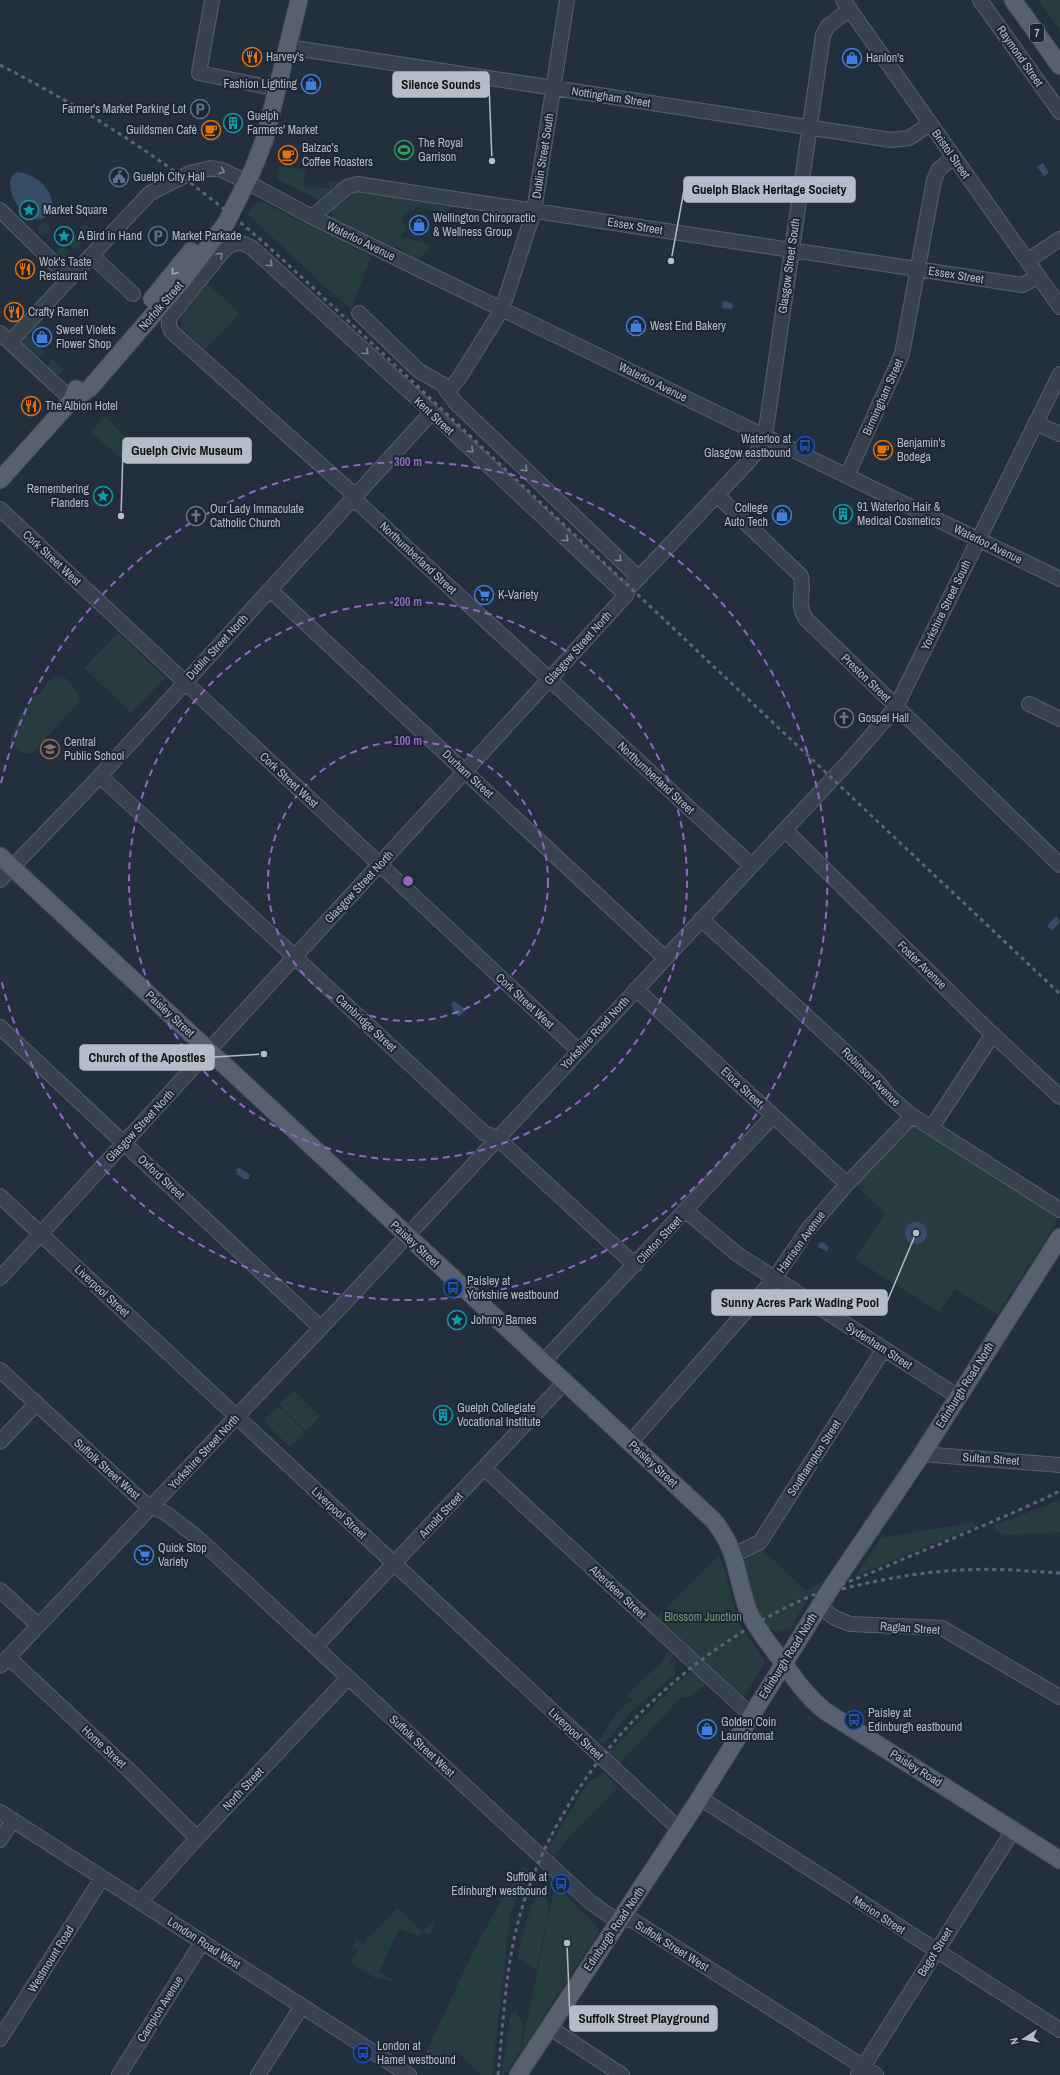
<svg xmlns="http://www.w3.org/2000/svg" width="1060" height="2075" viewBox="0 0 1060 2075" font-family="'Archivo Narrow',sans-serif">
<style>
.green{fill:#263c3f}
.water{fill:#394c67}
.lines{fill:none;stroke-linecap:round;stroke-linejoin:round}
.minor-casing{stroke:#565f6c;stroke-width:16}
.major-casing{stroke:#414a57;stroke-width:19}
.minor{stroke:#38414e;stroke-width:14}
.major{stroke:#56606e;stroke-width:17}
.rail{stroke:#5a6575;stroke-width:3;stroke-dasharray:4 4;stroke-linecap:butt}
.oneway{stroke:#7c8592}
.oneway2{stroke:#a1aab7}
.ring{fill:none;stroke:#9266c3;stroke-width:2;stroke-dasharray:7 5}
.labels{text-anchor:middle;stroke-width:4;stroke-linejoin:round;paint-order:stroke}
.shield{fill:#1d2633;stroke:#878f9c;stroke-width:1}
.shield-label{font-size:11px;font-weight:bold;fill:#b4bcc9}
.street-label{font-size:12px;fill:#b4bcc9;stroke:#1d2633}
.poi-label{font-size:12px;fill:#b4bcc9;stroke:#1d2633;text-anchor:start}
.park-label{font-size:12px;fill:#6b9a76;stroke:#1d2633}
.centre{fill:#9266c3;stroke:#1d2633;stroke-width:2}
.ring-label{font-size:12px;text-anchor:middle;font-weight:bold;fill:#9266c3;stroke:#1d2633;stroke-width:4;stroke-linejoin:round;paint-order:stroke}
.leader{fill:none;stroke:#b4bcc9;stroke-width:1.5}
.callout-dot{fill:#b4bcc9;stroke:#1d2633;stroke-width:1.5}
.callout{fill:#b4bcc9;stroke:#b4bcc9;stroke-width:1.5}
.callout-label{font-size:13px;text-anchor:middle;font-weight:bold;fill:#111}
</style>
<rect width="100%" height="100%" fill="#242f3e"/>
<path class="green" d="M1039,0H1060V31Z
M279,167L305,169L304,187L329,188V181L339,182L319,200L277,179Z
M354,191L451,207L448,213L416,207L414,211L410,210L404,214L402,224L407,226L401,237C410,240 427,240 431,247L417,260L395,245L394,248L332,218V210L347,193Z
M262,202L371,256L351,310L251,218L248,213L257,203Z
M38 229a6 6 0 1 1 12 0a6 6 0 1 1-12 0Z
M79.5 231a5.5 5.5 0 1 1 11 0a5.5 5.5 0 1 1-11 0Z
M69 243a6 6 0 1 1 12 0a6 6 0 1 1-12 0Z
M57 253a6 6 0 1 1 12 0a6 6 0 1 1-12 0Z
M208,284L240,313L205,349L182,328L180,317Z
M24,333L46,353L37,360L23,343Z
M52,359L64,370L59,374H52L46,368Z
M104,415L139,451L132,455L127,463L89,431L98,425Z
M118,633L165,678L131,713L84,668Z
M57,676C72,677 74,689 81,701L31,754L21,753L9,741L21,714L32,697L40,694L49,681Z
M914,1125L1060,1216L998,1315L955,1289L939,1312L855,1259L885,1213L856,1185L908,1129Z
M293,1390L320,1416L306,1431L279,1405Z
M278,1406L305,1432L290,1447L264,1421Z
M1060,1500V1532L1006,1535L993,1531L995,1525Z
M973,1522L976,1526L856,1576L881,1538Z
M760,1548L807,1591L833,1574L820,1591L809,1596L791,1628L776,1632L768,1628L759,1615L750,1590L745,1560L750,1553Z
M719,1555C729,1577 730,1601 740,1624C746,1638 759,1649 765,1663L744,1697L657,1617Z
M666,1653H670L673,1657L668,1667L676,1660L675,1674L636,1707L603,1744L599,1741C607,1726 618,1708 634,1699L629,1698L628,1693L661,1663Z
M694,1669L707,1683L691,1697H681L618,1766L607,1755L675,1684Z
M604,1773L618,1787L564,1843L554,1856L547,1849L589,1781L597,1778Z
M522,1867H526L529,1871L510,1915L492,2075H481L459,2053L454,2050L449,2055L444,2051L435,2066L428,2070L422,2066L423,2059L474,1950L502,1898L507,1894Z
M555,1886L595,1924L599,1932L521,2051V2049L504,2075H501L510,2018L515,2010L522,2021V2046Z
M546,1892L549,1912L536,1970L517,1958L526,1923L535,1896Z
M397,1908L422,1932L437,1918L430,1934L424,1932L419,1936L399,1929L379,1972L398,1982L375,1978L350,1962L358,1951L352,1946L357,1939L363,1944Z"/>
<path class="water" d="M1043,163L1049,173L1044,176L1037,167Z
M18,172C36,174 53,189 53,208L43,219C15,222 0,175 18,172Z
M723,301L732,303L733,308L730,309L722,308Z
M1056,916L1060,922L1052,931L1047,926Z
M454,1001L466,1010L459,1017L454,1012L451,1004Z
M236,1169L240,1168L250,1175L249,1179H244L237,1174Z
M905 1233a11 11 0 1 1 22 0a11 11 0 1 1-22 0Z
M823,1242L829,1248L827,1251L818,1247L819,1243Z"/>
<g class="lines">
<g class="minor-casing">
<path id="minor" d="M212,0L199,73L277,89
M843,0L1060,307
M980,0L1060,112
M288,47L891,140L909,138L930,124
M0,210L69,278
M312,217L347,187L357,184L1022,285L1038,277
M91,255L133,294
M1027,261L1060,239
M359,313L419,371L442,384L456,403L639,578
M0,333L72,400
M10,342L150,193L190,173L211,168L222,170L247,182L312,217L425,272L1060,579
M448,392L461,375L502,309L534,211L567,0
M1035,423L1060,434
M847,476L902,354L934,180L939,169L954,157
M718,496L801,576C805,593 795,602 806,619L1060,865
M0,509L578,1050
M270,590L665,958
M626,595L421,402L251,247C240,241 233,242 224,250L169,318V325L171,331L350,491L353,498L751,865
M1029,704L1060,719
M100,776L484,1133L497,1138L635,1265
M785,830L988,1030L1060,1097
M0,880L100,776L431,413
M701,919L877,1081L889,1096L911,1115L1060,1210
M636,989L847,1184
M0,1027L321,1328
M932,1127L993,1034
M0,1196L679,1829
M686,1211L737,1254L957,1396
M0,1278L555,673L626,595L630,587L749,461L759,449L765,436L823,35L828,26L850,9
M543,1362L773,1116
M0,1370L142,1501L167,1514L199,1539L589,1901L610,1916L634,1921L876,2075
M0,1442L36,1404
M630,1443L774,1279L809,1228L847,1184L912,1116
M922,1454L1060,1465
M485,1469L751,1715
M734,1555L760,1542L884,1349
M0,1590L38,1625
M819,1607L835,1618L850,1624L942,1628L1060,1697
M316,1646L564,1383
M8,1657L132,1773L197,1838
M0,1666L353,1294L851,759L896,707L1060,374
M700,1798L1060,2030
M0,1812L409,2075
M0,1840L13,1820
M140,1902L197,1838L348,1678
M549,2027L622,2075
M0,2039L102,1878
M119,2075L202,1942
M258,2075L302,2006
M858,2075L1014,1829"/>
</g>
<g class="major-casing">
<path id="major" d="M1013,0L1060,66
M152,299L191,251
M72,400L90,388L183,280L226,223L253,169L265,138L299,0
M0,480L72,400L76,389
M0,856L713,1520C738,1549 736,1577 748,1610C755,1627 767,1641 778,1656C793,1676 805,1695 825,1711L1060,1860
M518,2075L700,1798L831,1588L922,1454L1060,1237"/>
</g>
<use href="#minor" class="minor"/>
<use href="#major" class="major"/>
<path class="rail" d="M0,65C76,104 148,149 215,202C259,236 299,275 340,313L1060,994
M842,1589C882,1579 921,1572 962,1570C995,1568 1028,1571 1060,1573
M498,2075C503,2026 505,1974 517,1926C554,1781 669,1660 804,1599C822,1591 840,1585 858,1578C884,1568 909,1556 935,1546C977,1528 1019,1511 1060,1491"/>
</g>
<defs><path id="oneway-chevron" d="M-2-3.5L2.5 0L-2 3.5" fill="none" stroke-width="1.6" stroke-linecap="round" stroke-linejoin="round"/></defs>
<g class="oneway">
<use href="#oneway-chevron" transform="translate(222 171) rotate(20)"/>
<use href="#oneway-chevron" transform="translate(220 255) rotate(-46)"/>
<use href="#oneway-chevron" transform="translate(270 264) rotate(43)"/>
<use href="#oneway-chevron" transform="translate(366 352) rotate(42)"/>
<use href="#oneway-chevron" transform="translate(471 450) rotate(43)"/>
<use href="#oneway-chevron" transform="translate(525 469) rotate(44)"/>
<use href="#oneway-chevron" transform="translate(566 539) rotate(43)"/>
<use href="#oneway-chevron" transform="translate(619 559) rotate(44)"/>
</g>
<use class="oneway2" href="#oneway-chevron" transform="translate(174 272) rotate(130)"/>
<g class="ring">
<circle cx="408" cy="881" r="140"/>
<circle cx="408" cy="881" r="279"/>
<path d="M1 783A419 419 0 1 1 1 979"/>
</g>
<defs>
<g id="restaurant-ring" transform="scale(1)"><circle r="9.5" fill="#1d2633" stroke="#e8710a" stroke-width="1.5"/><path d="M-5-6h1v4h1v-4h1v4h1v-4h1v5L-1.5 .5V6h-2V.5L-5-1ZM5-6V6H3V1.5H1.5Q1.5-4 5-6Z" fill="#e8710a"/></g>
<g id="shop-ring" transform="scale(1)"><circle r="9.5" fill="#1d2633" stroke="#3f7fe0" stroke-width="1.5"/><path d="M-5-2.5h2.3a2.7 3.5 0 0 1 5.4 0H5L5.5 6h-11ZM-1.5-2.5h3a1.5 2.3 0 0 0-3 0Z" fill="#3f7fe0"/></g>
<g id="parking-ring" transform="scale(1)"><circle r="9.5" fill="#1d2633" stroke="#5c6f8a" stroke-width="1.5"/><path d="M-3.5-5.5H1a3.5 3.5 0 0 1 0 7H-1V5.5H-3.5ZM-1-3.4V-.6H.8a1.4 1.4 0 0 0 0-2.8Z" fill="#5c6f8a"/></g>
<g id="building-ring" transform="scale(1)"><circle r="9.5" fill="#1d2633" stroke="#0f9aa8" stroke-width="1.5"/><path d="M-4-6H4V6H1V3H-1V6H-4ZM-2.5-4.3h1.7v1.8h-1.7ZM.8-4.3h1.7v1.8H.8ZM-2.5-1h1.7V.8h-1.7ZM.8-1h1.7V.8H.8Z" fill="#0f9aa8"/></g>
<g id="cafe-ring" transform="scale(1)"><circle r="9.5" fill="#1d2633" stroke="#e8710a" stroke-width="1.5"/><path d="M-5.5-4.5H6V0H3Q3 3.5 0 3.5H-2.5Q-5.5 3.5-5.5 0ZM3-3.2v2h1.7v-2ZM-6 4.5H4V6H-6Z" fill="#e8710a"/></g>
<g id="stadium-ring" transform="scale(1)"><circle r="9.5" fill="#1d2633" stroke="#2e9e5b" stroke-width="1.5"/><path d="M0-5a6.5 5 0 1 0 0 10a6.5 5 0 1 0 0-10ZM-3.5-1.8h7v3.6h-7Z" fill="#2e9e5b"/></g>
<g id="civic-ring" transform="scale(1)"><circle r="9.5" fill="#1d2633" stroke="#5c6f8a" stroke-width="1.5"/><path d="M-.6-6.5H3V-4.5H.6V-3L4-1V1h2V6H-6V1h2V-1L-.6-3ZM-1.2 2.5V6h2.4V2.5Z" fill="#5c6f8a"/></g>
<g id="sight-ring" transform="scale(1)"><circle r="9.5" fill="#1d2633" stroke="#0f9aa8" stroke-width="1.5"/><path d="M0-6L1.8-2.2L6-1.7L2.9 1.2L3.7 5.4L0 3.3L-3.7 5.4L-2.9 1.2L-6-1.7L-1.8-2.2Z" fill="#0f9aa8"/></g>
<g id="bus-ring" transform="scale(1)"><circle r="9.5" fill="#1d2633" stroke="#1a4fb4" stroke-width="1.5"/><path d="M-5-6H5V4H4V6H2V4H-2V6H-4V4H-5ZM-3.5-4V0h7V-4ZM-3.5 1.2v1.5H-2V1.2ZM2 1.2v1.5H3.5V1.2Z" fill="#1a4fb4"/></g>
<g id="church-ring" transform="scale(1)"><circle r="9.5" fill="#1d2633" stroke="#6b7280" stroke-width="1.5"/><path d="M-1.2-6h2.4v3.5h3.3v2.4h-3.3V6h-2.4V-.1h-3.3v-2.4h3.3Z" fill="#6b7280"/></g>
<g id="supermarket-ring" transform="scale(1)"><circle r="9.5" fill="#1d2633" stroke="#3f7fe0" stroke-width="1.5"/><path d="M-6-5.5h2.5l.6 2H6L4.5 2H-2.5L-4.4-4H-6ZM-1.5 3.2a1.3 1.3 0 1 0 .1 0ZM3 3.2a1.3 1.3 0 1 0 .1 0Z" fill="#3f7fe0"/></g>
<g id="school-ring" transform="scale(1)"><circle r="9.5" fill="#1d2633" stroke="#8d6e63" stroke-width="1.5"/><path d="M0-5L7-2L0 1L-7-2ZM-4 1L0 2.5L4 1V4Q0 6-4 4Z" fill="#8d6e63"/></g>
</defs>
<g fill-rule="evenodd">
<use href="#restaurant-ring" x="252" y="57"/>
<use href="#shop-ring" x="852" y="58"/>
<use href="#shop-ring" x="311" y="84"/>
<use href="#parking-ring" x="200" y="109"/>
<use href="#building-ring" x="233" y="123"/>
<use href="#cafe-ring" x="211" y="130"/>
<use href="#stadium-ring" x="404" y="150"/>
<use href="#cafe-ring" x="288" y="155"/>
<use href="#civic-ring" x="119" y="177"/>
<use href="#sight-ring" x="29" y="210"/>
<use href="#shop-ring" x="419" y="225"/>
<use href="#sight-ring" x="64" y="236"/>
<use href="#parking-ring" x="158" y="236"/>
<use href="#restaurant-ring" x="25" y="269"/>
<use href="#restaurant-ring" x="14" y="312"/>
<use href="#shop-ring" x="636" y="326"/>
<use href="#shop-ring" x="42" y="337"/>
<use href="#restaurant-ring" x="31" y="406"/>
<use href="#bus-ring" x="805" y="446"/>
<use href="#cafe-ring" x="883" y="450"/>
<use href="#sight-ring" x="103" y="496"/>
<use href="#building-ring" x="843" y="514"/>
<use href="#shop-ring" x="782" y="515"/>
<use href="#church-ring" x="196" y="516"/>
<use href="#supermarket-ring" x="484" y="595"/>
<use href="#church-ring" x="844" y="718"/>
<use href="#school-ring" x="50" y="749"/>
<use href="#bus-ring" x="453" y="1288"/>
<use href="#sight-ring" x="457" y="1320"/>
<use href="#building-ring" x="443" y="1415"/>
<use href="#supermarket-ring" x="144" y="1555"/>
<use href="#bus-ring" x="854" y="1720"/>
<use href="#shop-ring" x="707" y="1729"/>
<use href="#bus-ring" x="561" y="1884"/>
<use href="#bus-ring" x="363" y="2053"/>
</g>
<g class="labels">
<rect class="shield" x="1030" y="24" width="14" height="18" rx="3"/>
<g class="shield-label">
<text x="1037" y="37">7</text>
</g>
<g class="street-label">
<text transform="translate(1020 56) rotate(55)" y="4">Raymond Street</text>
<text transform="translate(611 97) rotate(9)" y="4">Nottingham Street</text>
<text transform="translate(951 154) rotate(55)" y="4">Bristol Street</text>
<text transform="translate(543 156) rotate(-81)" y="4">Dublin Street South</text>
<text transform="translate(635 226) rotate(9)" y="4">Essex Street</text>
<text transform="translate(361 241) rotate(26)" y="4">Waterloo Avenue</text>
<text transform="translate(789 266) rotate(-82)" y="4">Glasgow Street South</text>
<text transform="translate(956 275) rotate(9)" y="4">Essex Street</text>
<text transform="translate(161 306) rotate(-49)" y="4">Norfolk Street</text>
<text transform="translate(653 382) rotate(26)" y="4">Waterloo Avenue</text>
<text transform="translate(883 397) rotate(-66)" y="4">Birmingham Street</text>
<text transform="translate(434 416) rotate(43)" y="4">Kent Street</text>
<text transform="translate(988 544) rotate(26)" y="4">Waterloo Avenue</text>
<text transform="translate(52 558) rotate(43)" y="4">Cork Street West</text>
<text transform="translate(418 558) rotate(43)" y="4">Northumberland Street</text>
<text transform="translate(946 605) rotate(-64)" y="4">Yorkshire Street South</text>
<text transform="translate(217 647) rotate(-47)" y="4">Dublin Street North</text>
<text transform="translate(578 648) rotate(-48)" y="4">Glasgow Street North</text>
<text transform="translate(866 678) rotate(44)" y="4">Preston Street</text>
<text transform="translate(468 774) rotate(43)" y="4">Durham Street</text>
<text transform="translate(656 778) rotate(43)" y="4">Northumberland Street</text>
<text transform="translate(289 780) rotate(43)" y="4">Cork Street West</text>
<text transform="translate(359 887) rotate(-47)" y="4">Glasgow Street North</text>
<text transform="translate(922 965) rotate(44)" y="4">Foster Avenue</text>
<text transform="translate(525 1001) rotate(43)" y="4">Cork Street West</text>
<text transform="translate(170 1014) rotate(43)" y="4">Paisley Street</text>
<text transform="translate(366 1023) rotate(43)" y="4">Cambridge Street</text>
<text transform="translate(595 1033) rotate(-47)" y="4">Yorkshire Road North</text>
<text transform="translate(871 1077) rotate(45)" y="4">Robinson Avenue</text>
<text transform="translate(742 1087) rotate(43)" y="4">Elora Street</text>
<text transform="translate(140 1126) rotate(-47)" y="4">Glasgow Street North</text>
<text transform="translate(161 1177) rotate(43)" y="4">Oxford Street</text>
<text transform="translate(659 1240) rotate(-47)" y="4">Clinton Street</text>
<text transform="translate(801 1242) rotate(-54)" y="4">Harrison Avenue</text>
<text transform="translate(415 1244) rotate(43)" y="4">Paisley Street</text>
<text transform="translate(102 1291) rotate(43)" y="4">Liverpool Street</text>
<text transform="translate(879 1346) rotate(33)" y="4">Sydenham Street</text>
<text transform="translate(965 1385) rotate(-58)" y="4">Edinburgh Road North</text>
<text transform="translate(204 1452) rotate(-47)" y="4">Yorkshire Street North</text>
<text transform="translate(814 1458) rotate(-57)" y="4">Southampton Street</text>
<text transform="translate(991 1459) rotate(4)" y="4">Sultan Street</text>
<text transform="translate(653 1464) rotate(43)" y="4">Paisley Street</text>
<text transform="translate(107 1469) rotate(42)" y="4">Suffolk Street West</text>
<text transform="translate(339 1513) rotate(43)" y="4">Liverpool Street</text>
<text transform="translate(441 1515) rotate(-47)" y="4">Arnold Street</text>
<text transform="translate(618 1592) rotate(43)" y="4">Aberdeen Street</text>
<text transform="translate(910 1628) rotate(4)" y="4">Raglan Street</text>
<text transform="translate(788 1656) rotate(-58)" y="4">Edinburgh Road North</text>
<text transform="translate(576 1734) rotate(43)" y="4">Liverpool Street</text>
<text transform="translate(422 1746) rotate(43)" y="4">Suffolk Street West</text>
<text transform="translate(104 1747) rotate(43)" y="4">Home Street</text>
<text transform="translate(916 1768) rotate(32)" y="4">Paisley Road</text>
<text transform="translate(243 1789) rotate(-47)" y="4">North Street</text>
<text transform="translate(879 1915) rotate(33)" y="4">Merion Street</text>
<text transform="translate(614 1929) rotate(-56)" y="4">Edinburgh Road North</text>
<text transform="translate(204 1943) rotate(33)" y="4">London Road West</text>
<text transform="translate(672 1946) rotate(32)" y="4">Suffolk Street West</text>
<text transform="translate(935 1952) rotate(-58)" y="4">Bagot Street</text>
<text transform="translate(51 1959) rotate(-58)" y="4">Westmount Road</text>
<text transform="translate(160 2009) rotate(-58)" y="4">Campion Avenue</text>
</g>
<g class="poi-label">
<text x="266" y="61">Harvey's</text>
<text x="866" y="62">Hanlon's</text>
<text x="297" y="88" text-anchor="end">Fashion Lighting</text>
<text x="186" y="113" text-anchor="end">Farmer's Market Parking Lot</text>
<text x="247" y="120">Guelph<tspan x="247" dy="14">Farmers' Market</tspan></text>
<text x="197" y="134" text-anchor="end">Guildsmen Café</text>
<text x="418" y="147">The Royal<tspan x="418" dy="14">Garrison</tspan></text>
<text x="302" y="152">Balzac’s<tspan x="302" dy="14">Coffee Roasters</tspan></text>
<text x="133" y="181">Guelph City Hall</text>
<text x="43" y="214">Market Square</text>
<text x="433" y="222">Wellington Chiropractic<tspan x="433" dy="14">&amp; Wellness Group</tspan></text>
<text x="78" y="240">A Bird in Hand</text>
<text x="172" y="240">Market Parkade</text>
<text x="39" y="266">Wok's Taste<tspan x="39" dy="14">Restaurant</tspan></text>
<text x="28" y="316">Crafty Ramen</text>
<text x="650" y="330">West End Bakery</text>
<text x="56" y="334">Sweet Violets<tspan x="56" dy="14">Flower Shop</tspan></text>
<text x="45" y="410">The Albion Hotel</text>
<text x="791" y="443" text-anchor="end">Waterloo at<tspan x="791" dy="14">Glasgow eastbound</tspan></text>
<text x="897" y="447">Benjamin's<tspan x="897" dy="14">Bodega</tspan></text>
<text x="89" y="493" text-anchor="end">Remembering<tspan x="89" dy="14">Flanders</tspan></text>
<text x="857" y="511">91 Waterloo Hair &amp;<tspan x="857" dy="14">Medical Cosmetics</tspan></text>
<text x="768" y="512" text-anchor="end">College<tspan x="768" dy="14">Auto Tech</tspan></text>
<text x="210" y="513">Our Lady Immaculate<tspan x="210" dy="14">Catholic Church</tspan></text>
<text x="498" y="599">K-Variety</text>
<text x="858" y="722">Gospel Hall</text>
<text x="64" y="746">Central<tspan x="64" dy="14">Public School</tspan></text>
<text x="467" y="1285">Paisley at<tspan x="467" dy="14">Yorkshire westbound</tspan></text>
<text x="471" y="1324">Johnny Barnes</text>
<text x="457" y="1412">Guelph Collegiate<tspan x="457" dy="14">Vocational Institute</tspan></text>
<text x="158" y="1552">Quick Stop<tspan x="158" dy="14">Variety</tspan></text>
<text x="868" y="1717">Paisley at<tspan x="868" dy="14">Edinburgh eastbound</tspan></text>
<text x="721" y="1726">Golden Coin<tspan x="721" dy="14">Laundromat</tspan></text>
<text x="547" y="1881" text-anchor="end">Suffolk at<tspan x="547" dy="14">Edinburgh westbound</tspan></text>
<text x="377" y="2050">London at<tspan x="377" dy="14">Hamel westbound</tspan></text>
</g>
<g class="park-label">
<text x="703" y="1621">Blossom Junction</text>
</g>
</g>
<circle cx="408" cy="881" r="6" class="centre"/>
<g class="ring-label">
<text x="408" y="466">300 m</text>
<text x="408" y="606">200 m</text>
<text x="408" y="745">100 m</text>
</g>
<path class="leader" d="M492 161L489 85M671 261L684 190M121 516L123 450M264 1054L214 1057M916 1233L887 1302M567 1943L570 2019"/>
<g class="callout-dot">
<circle cx="492" cy="161" r="4"/>
<circle cx="671" cy="261" r="4"/>
<circle cx="121" cy="516" r="4"/>
<circle cx="264" cy="1054" r="4"/>
<circle cx="916" cy="1233" r="4"/>
<circle cx="567" cy="1943" r="4"/>
</g>
<g class="callout">
<rect x="393" y="72" width="96" height="25" rx="4"/>
<rect x="684" y="177" width="171" height="25" rx="4"/>
<rect x="123" y="438" width="128" height="25" rx="4"/>
<rect x="80" y="1045" width="134" height="25" rx="4"/>
<rect x="712" y="1290" width="175" height="25" rx="4"/>
<rect x="570" y="2006" width="147" height="25" rx="4"/>
</g>
<g class="callout-label">
<text x="441" y="89">Silence Sounds</text>
<text x="769" y="194">Guelph Black Heritage Society</text>
<text x="187" y="455">Guelph Civic Museum</text>
<text x="147" y="1062">Church of the Apostles</text>
<text x="800" y="1307">Sunny Acres Park Wading Pool</text>
<text x="644" y="2023">Suffolk Street Playground</text>
</g>
<g transform="translate(1024 2039) rotate(258)" stroke="#1d2633" stroke-width="3" paint-order="stroke">
<path d="M0-3L7 15L0 10L-7 15Z" fill="#b4bcc9"/>
<text y="-6" font-size="11" font-weight="bold" text-anchor="middle" fill="#b4bcc9">N</text>
</g>
</svg>
